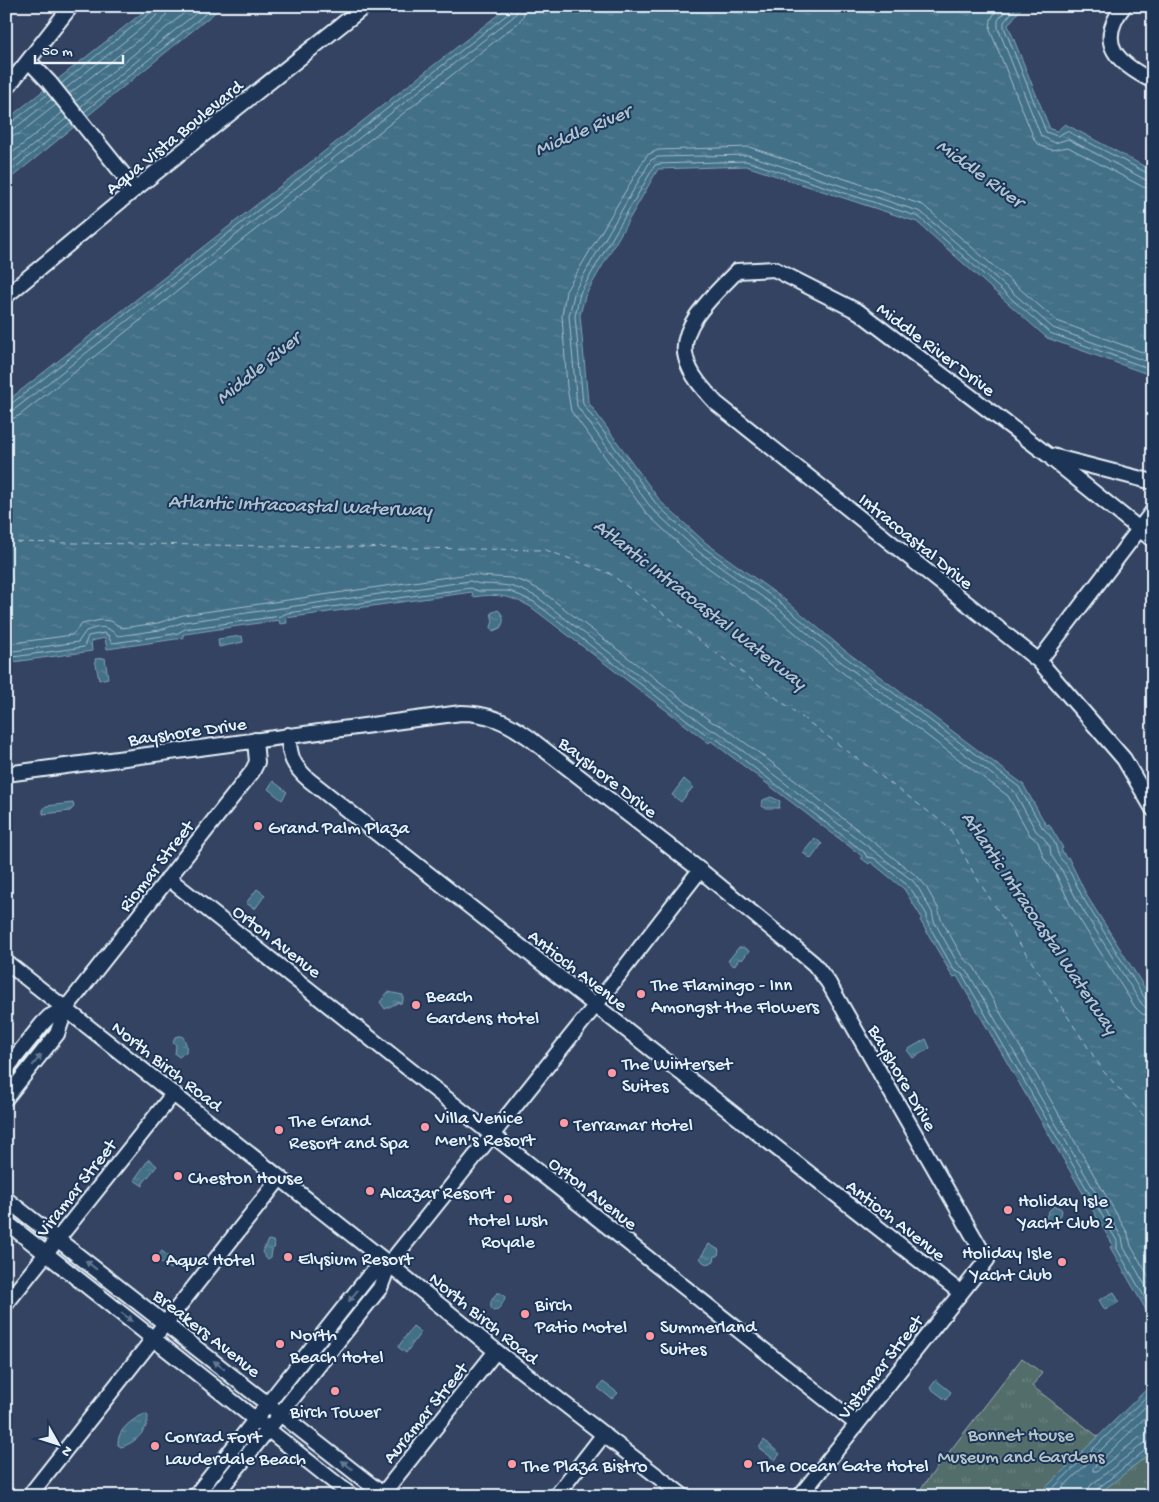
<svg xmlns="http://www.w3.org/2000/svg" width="1159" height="1502" viewBox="0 0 1159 1502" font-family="'Gochi Hand',sans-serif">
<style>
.grass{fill:url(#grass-tufts);stroke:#9dafb2}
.water{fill:url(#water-ripples);stroke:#85a3b4}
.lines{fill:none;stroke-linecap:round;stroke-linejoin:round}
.shore{stroke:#a6bdcb;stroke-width:1}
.ferry{stroke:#aec4d0;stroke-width:1;stroke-dasharray:6 5;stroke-linecap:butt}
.minor-casing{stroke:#e8f1f8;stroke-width:18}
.minor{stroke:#1d3557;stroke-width:14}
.oneway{fill:#64778f}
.poi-dot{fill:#ff9aa2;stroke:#1d3557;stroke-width:2}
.labels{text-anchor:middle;stroke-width:4;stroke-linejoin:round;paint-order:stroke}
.street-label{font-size:19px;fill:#e8f1f8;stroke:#1d3557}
.poi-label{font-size:19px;fill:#e8f1f8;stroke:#1d3557;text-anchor:start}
.park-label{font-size:19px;fill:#b4c3c7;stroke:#1d3557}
.water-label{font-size:20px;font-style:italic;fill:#aec4d0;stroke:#1d3557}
</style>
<defs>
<pattern id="grass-tufts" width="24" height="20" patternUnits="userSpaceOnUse" patternTransform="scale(1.25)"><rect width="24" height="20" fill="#526d6b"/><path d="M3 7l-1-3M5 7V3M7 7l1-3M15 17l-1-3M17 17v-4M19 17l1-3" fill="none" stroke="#6b8281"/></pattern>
<pattern id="water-ripples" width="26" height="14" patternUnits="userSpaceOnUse" patternTransform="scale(1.25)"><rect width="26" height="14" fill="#436f87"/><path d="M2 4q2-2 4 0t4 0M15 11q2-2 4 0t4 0" fill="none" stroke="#5e8499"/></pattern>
</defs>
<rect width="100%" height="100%" fill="#344362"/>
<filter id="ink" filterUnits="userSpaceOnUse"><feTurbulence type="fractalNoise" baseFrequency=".02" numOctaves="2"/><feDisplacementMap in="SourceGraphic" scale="10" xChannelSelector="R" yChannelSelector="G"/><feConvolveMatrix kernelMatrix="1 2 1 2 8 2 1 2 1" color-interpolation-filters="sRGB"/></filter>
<g filter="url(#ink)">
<path class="grass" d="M1022,1358L1042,1373L1032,1386L1135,1465L1153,1451V1496H915Z"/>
<path class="water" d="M151,6H223L6,182V120Z
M509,6H1023L1008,25L1050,129L1057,131L1065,124L1153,171V376L1047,338L917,222L746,166L658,169L585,296L580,315L588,402L661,502L706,543L785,600L843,649L1023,784L1046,825L1049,824L1063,848L1061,849L1066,858L1068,857L1087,896L1153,1001V1322L1110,1247L1113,1245L957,976L953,977L920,920L922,918L904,889L871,862L869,864L861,858L862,856L711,741L709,743L531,607C511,596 497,593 473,597L472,592L286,618L287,623L280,624L279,620L185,634H183V638L107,649L105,638L91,641L92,651L6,663V402Z
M498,610C504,615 505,622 500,628L493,631L491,627L493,621L491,613Z
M242,636L243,642L219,647L218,639Z
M105,658L108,678L99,680L95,659Z
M684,779L693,787L681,802L672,795Z
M273,781L287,792L282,800L268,789Z
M771,797L780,801L779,808H765L762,806L763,800Z
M73,803L74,807L70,811L43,814V810L46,806Z
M815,838L822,844L811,859L803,853Z
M257,889L265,895L255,909L246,903Z
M739,947L741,948L743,947L749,951L742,960L740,958L734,966L728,961Z
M388,992L403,995V1001L400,1004L399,1002L385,1009L380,1002Z
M179,1036H182C186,1041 187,1046 186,1052L179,1057L175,1054L176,1045L173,1042L175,1037Z
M926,1039L930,1048L913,1058L907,1050Z
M149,1159L157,1166L143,1183V1186L134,1180Z
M1054,1206L1060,1208L1062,1210L1061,1215L1058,1218L1056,1223L1050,1226L1045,1220L1048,1212Z
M268,1240L273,1241L275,1247L272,1250L271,1257L268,1259L266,1258L262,1252Z
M709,1244L719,1250L718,1256H715L714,1261L707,1264L703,1262L700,1258Z
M162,1251L175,1262L170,1269L156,1259Z
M1114,1292L1119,1302L1105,1310L1099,1300Z
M497,1293H500L505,1296L504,1301L498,1310L493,1311C488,1305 492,1298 497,1293Z
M413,1326L421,1332L406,1353L398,1347Z
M936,1380L951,1392L946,1400L930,1388Z
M603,1382L618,1393L612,1399L598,1388Z
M1153,1383V1451L1096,1496H1037Z
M145,1414L148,1416C148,1431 135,1443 121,1447L118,1445C117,1430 132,1419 145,1414Z
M764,1440L780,1454L775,1460L759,1448Z"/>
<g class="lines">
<path class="shore" d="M999,6L991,19L990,30L1035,141L1041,146L1052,150L1068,147L1143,187L1153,189
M1009,6L998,20V28L1041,136L1055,143L1068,139L1146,180L1153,181
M1017,6L1004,22V27L1046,132L1057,136L1067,131L1149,174L1153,175
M61,84L151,12L153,6
M65,89L155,17L159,12L160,6
M69,94L160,23L166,15L167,6
M75,102L193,6
M80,107L205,6
M84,112L215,6
M6,124L11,123L48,94
M6,130L15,128L52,99
M6,138L19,134L57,104
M6,158L63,112
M6,167L67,118
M6,175L71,122
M1153,356L1057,321L923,205L749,147L658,150L647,155L566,291L562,316L567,387L571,411L647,514L693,557L773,614L831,664L1008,796L1030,835L1038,842L1044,858L1056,874L1071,906L1135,1007L1142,1014L1153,1016
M1153,364L1053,328L921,212L748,155L658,157L651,160L575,290L569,316L577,406L652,509L699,552L778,608L836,658L1014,791L1036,831L1043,837L1050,847L1051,855L1057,864L1061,869L1078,902L1141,1003L1146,1008L1153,1009
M1153,370L1050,333L919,217L746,161L659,164L655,165L580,293L575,316L583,404L657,505L703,547L782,604L840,653L1019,787L1042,827C1047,832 1054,839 1056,847C1058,854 1059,859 1066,864L1083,898L1146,1000L1153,1003
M6,405L11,404L509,13L512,6
M6,412L15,409L513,17L517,12L518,6
M6,419L14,418L20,415L518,23L523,17L525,6
M6,644L72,635L82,624L101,620L111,621L122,628L158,623L183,615L469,574L481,576L511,578L524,582L540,590L712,722L722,726L766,758L918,877L925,885L938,908L941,919L963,958L974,967L1128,1234L1131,1246L1153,1284
M6,652L78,642L86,631C103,625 106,626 118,636L160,630L184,622L470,581C474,582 478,584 482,584C507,585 514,585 537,597L709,729L718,732L913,881L919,889L932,912L934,921L958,964L967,971L1122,1238L1124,1248L1153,1299
M6,658L84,647L88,636L104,633L108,635L111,642L113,643L162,636L178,633L185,629L281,616L287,613L471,588L478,591H508L519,595L534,602L708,736L714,737L864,852L867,857L874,858L907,885L913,892L927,915V922L954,970L962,974L1117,1241V1249L1153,1312
M1153,1410L1093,1468V1471H1097L1140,1437L1153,1433
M1045,1496L1153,1390
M1054,1496L1153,1399
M1087,1496L1088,1490L1091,1485L1144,1443L1153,1441
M1093,1496L1096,1490L1148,1448L1153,1447"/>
<path class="ferry" d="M6,542L546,550L609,573L949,827L974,874L1104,1072L1153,1126"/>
<g class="minor-casing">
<path id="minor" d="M1124,6C1094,44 1119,64 1153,81
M29,61L49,82L135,189
M6,89L71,6
M6,296L135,189L365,6
M1052,459L1153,540
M1153,482L1048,455L859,312L774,269L737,271C717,292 677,326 686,358C690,375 704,390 716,403L1039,661L1124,759L1153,809
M1039,661L1153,511
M288,735C290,757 292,765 309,780L961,1293
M6,774L461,713C487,713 507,722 528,737L700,870L795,948L814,964L828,982L987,1260L800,1496
M168,878L857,1424
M6,962L389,1264L496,1351L683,1496
M6,1069L43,1023L49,1017L66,1008L252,772L257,762L255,740
M6,1098L57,1034L66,1008
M6,1199L385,1496
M6,1222L352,1496
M6,1304L174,1093
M29,1496L280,1178
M195,1496L368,1277L374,1271L389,1264
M215,1496L380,1288L389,1264L595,1006L700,870
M381,1496L496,1351
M556,1496L604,1434"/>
</g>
<use href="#minor" class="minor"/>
</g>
<defs><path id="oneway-solid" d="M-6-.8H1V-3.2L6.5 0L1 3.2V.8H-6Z" transform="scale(1.25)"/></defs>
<g class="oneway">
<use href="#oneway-solid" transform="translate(37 1060) rotate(-51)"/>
<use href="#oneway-solid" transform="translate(91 1265) rotate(-142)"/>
<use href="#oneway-solid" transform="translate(353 1296) rotate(128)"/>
<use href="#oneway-solid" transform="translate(127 1317) rotate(38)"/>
<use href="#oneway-solid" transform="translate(219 1365) rotate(-142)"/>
<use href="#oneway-solid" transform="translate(347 1465) rotate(-141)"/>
</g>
</g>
<g class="poi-dot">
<circle cx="258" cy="826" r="5"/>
<circle cx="641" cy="994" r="5"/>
<circle cx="416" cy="1005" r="5"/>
<circle cx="612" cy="1073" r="5"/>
<circle cx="564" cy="1123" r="5"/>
<circle cx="425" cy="1127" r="5"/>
<circle cx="279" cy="1130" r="5"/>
<circle cx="178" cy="1176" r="5"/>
<circle cx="370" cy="1191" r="5"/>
<circle cx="508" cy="1199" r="5"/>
<circle cx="1008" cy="1210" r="5"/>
<circle cx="288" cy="1257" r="5"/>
<circle cx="156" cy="1258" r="5"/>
<circle cx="1062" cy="1262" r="5"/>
<circle cx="525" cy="1314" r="5"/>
<circle cx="650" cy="1336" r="5"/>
<circle cx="280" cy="1344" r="5"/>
<circle cx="335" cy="1391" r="5"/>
<circle cx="155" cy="1446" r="5"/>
<circle cx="512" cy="1464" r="5"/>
<circle cx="748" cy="1464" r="5"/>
</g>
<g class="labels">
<g class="street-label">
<text transform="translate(173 136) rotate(-39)" y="7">Aqua Vista Boulevard</text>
<text transform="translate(937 348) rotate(37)" y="7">Middle River Drive</text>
<text transform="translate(917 540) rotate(39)" y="7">Intracoastal Drive</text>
<text transform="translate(187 730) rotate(-8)" y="7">Bayshore Drive</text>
<text transform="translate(609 776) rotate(38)" y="7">Bayshore Drive</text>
<text transform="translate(155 865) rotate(-52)" y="7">Riomar Street</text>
<text transform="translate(278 940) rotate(38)" y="7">Orton Avenue</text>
<text transform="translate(579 969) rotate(38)" y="7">Antioch Avenue</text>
<text transform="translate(168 1065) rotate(38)" y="7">North Birch Road</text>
<text transform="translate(904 1077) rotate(60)" y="7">Bayshore Drive</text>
<text transform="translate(75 1187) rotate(-52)" y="7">Viramar Street</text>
<text transform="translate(594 1192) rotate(38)" y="7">Orton Avenue</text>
<text transform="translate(897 1219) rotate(38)" y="7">Antioch Avenue</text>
<text transform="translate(485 1317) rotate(39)" y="7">North Birch Road</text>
<text transform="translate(208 1332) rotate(38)" y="7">Breakers Avenue</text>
<text transform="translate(879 1366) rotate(-52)" y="7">Vistamar Street</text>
<text transform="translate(424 1412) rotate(-51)" y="7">Auramar Street</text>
</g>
<g class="poi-label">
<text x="268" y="833">Grand Palm Plaza</text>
<text x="651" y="990">The Flamingo - Inn<tspan x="651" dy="22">Amongst the Flowers</tspan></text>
<text x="426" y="1001">Beach<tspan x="426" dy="22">Gardens Hotel</tspan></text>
<text x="622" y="1069">The Winterset<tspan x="622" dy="22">Suites</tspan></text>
<text x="435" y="1123">Villa Venice<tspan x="435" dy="22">Men's Resort</tspan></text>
<text x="289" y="1126">The Grand<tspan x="289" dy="22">Resort and Spa</tspan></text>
<text x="574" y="1130">Terramar Hotel</text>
<text x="188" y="1183">Cheston House</text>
<text x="380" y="1198">Alcazar Resort</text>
<text x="1018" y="1206">Holiday Isle<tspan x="1018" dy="22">Yacht Club 2</tspan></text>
<text x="508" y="1225" text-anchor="middle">Hotel Lush<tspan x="508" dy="22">Royale</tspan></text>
<text x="1052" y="1258" text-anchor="end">Holiday Isle<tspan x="1052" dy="22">Yacht Club</tspan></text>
<text x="298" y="1264">Elysium Resort</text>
<text x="166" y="1265">Aqua Hotel</text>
<text x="535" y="1310">Birch<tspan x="535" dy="22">Patio Motel</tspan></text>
<text x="660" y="1332">Summerland<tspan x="660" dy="22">Suites</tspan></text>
<text x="290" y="1340">North<tspan x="290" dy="22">Beach Hotel</tspan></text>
<text x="335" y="1417" text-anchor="middle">Birch Tower</text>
<text x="165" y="1442">Conrad Fort<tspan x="165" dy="22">Lauderdale Beach</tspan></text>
<text x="522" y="1471">The Plaza Bistro</text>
<text x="758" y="1471">The Ocean Gate Hotel</text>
</g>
<g class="park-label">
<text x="1021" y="1440">Bonnet House<tspan x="1021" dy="22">Museum and Gardens</tspan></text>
</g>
<g class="water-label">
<text transform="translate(582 129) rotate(-23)" y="7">Middle River</text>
<text transform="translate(981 172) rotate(36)" y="7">Middle River</text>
<text transform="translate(257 367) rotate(-39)" y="7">Middle River</text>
<text transform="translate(300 504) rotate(2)" y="7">Atlantic Intracoastal Waterway</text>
<text transform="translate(701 603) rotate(38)" y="7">Atlantic Intracoastal Waterway</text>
<text transform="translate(1041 922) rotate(56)" y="7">Atlantic Intracoastal Waterway</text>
</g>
</g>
<rect width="1159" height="1502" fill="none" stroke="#1d3557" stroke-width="25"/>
<rect x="12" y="12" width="1134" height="1477" fill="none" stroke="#e8f1f8" stroke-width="2" filter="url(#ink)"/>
<g transform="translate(58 1444) rotate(129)" stroke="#1d3557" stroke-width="4" paint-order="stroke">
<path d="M0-4L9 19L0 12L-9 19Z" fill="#e8f1f8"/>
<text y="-8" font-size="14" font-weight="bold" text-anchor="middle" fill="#e8f1f8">N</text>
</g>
<path d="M35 55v8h88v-8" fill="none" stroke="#e8f1f8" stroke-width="2.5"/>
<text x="42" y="55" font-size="15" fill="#e8f1f8" stroke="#1d3557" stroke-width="4" paint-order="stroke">50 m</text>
</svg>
